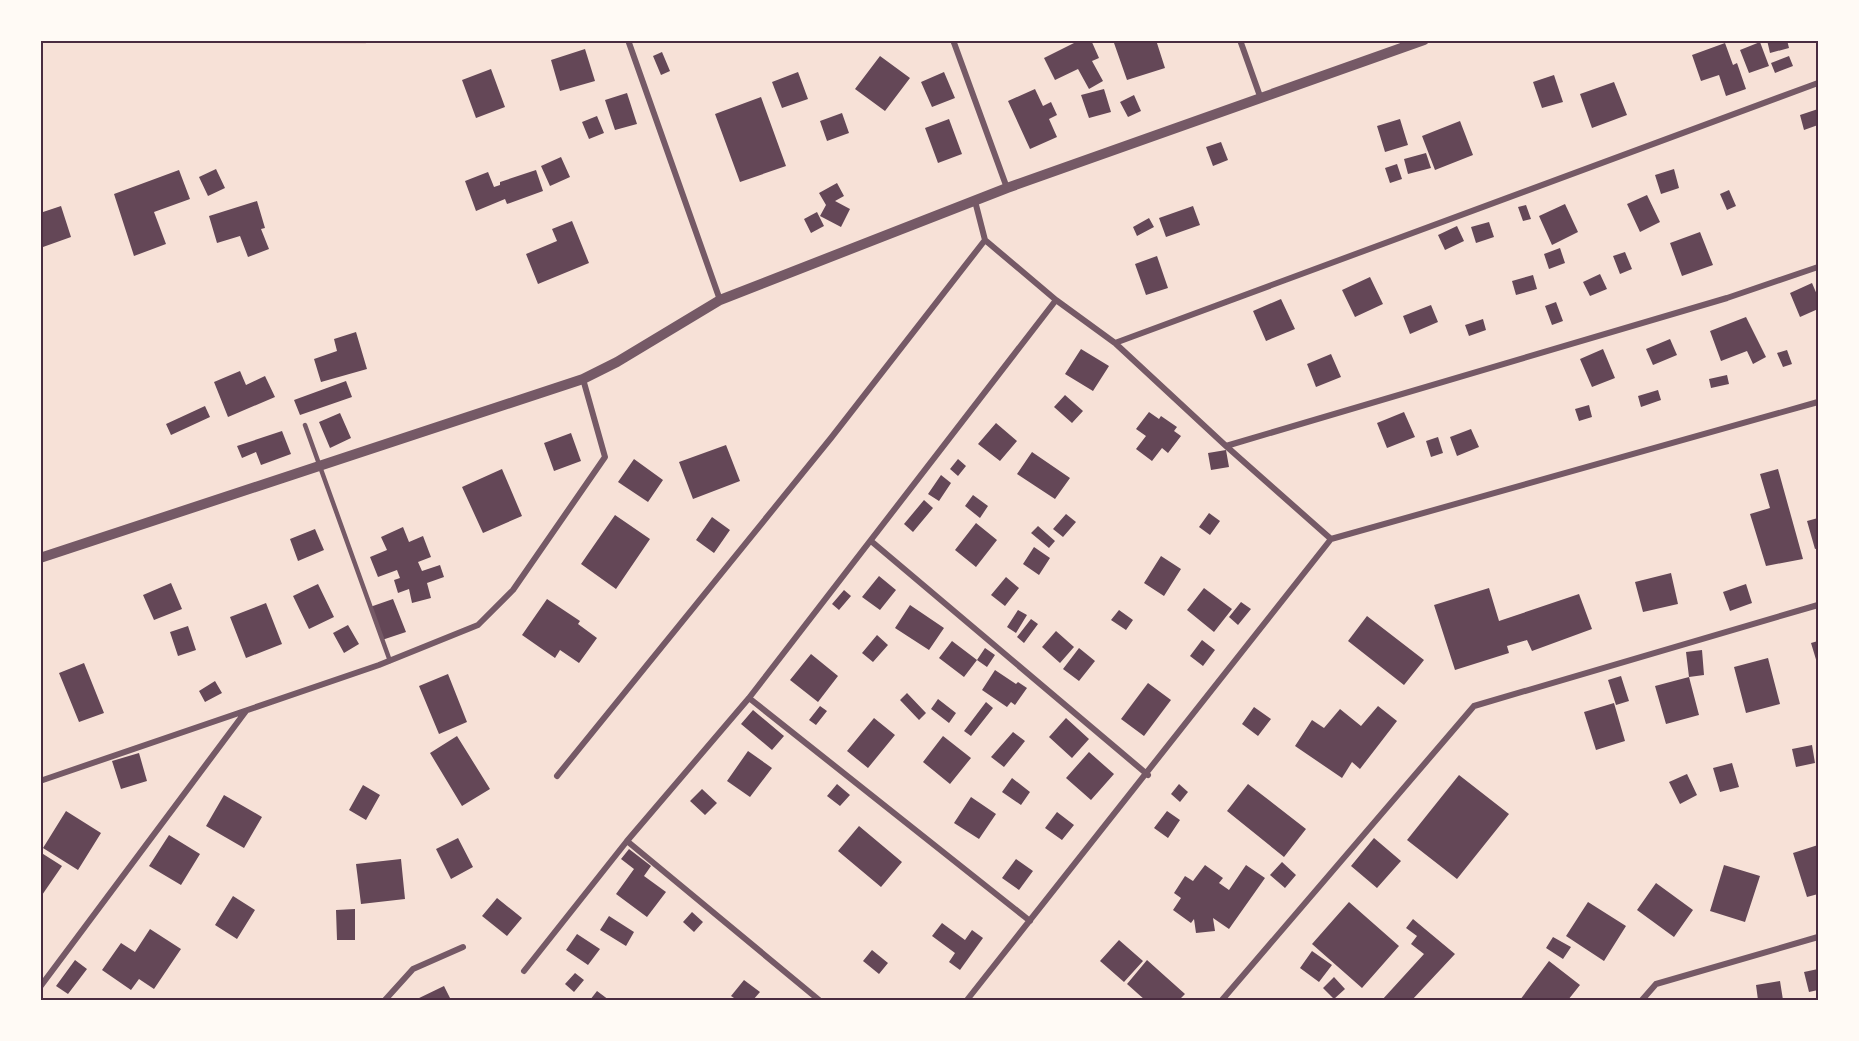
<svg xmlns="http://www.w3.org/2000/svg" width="1859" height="1041" viewBox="0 0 1859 1041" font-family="Literata,serif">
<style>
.green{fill:#ebcfc5}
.building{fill:#644757}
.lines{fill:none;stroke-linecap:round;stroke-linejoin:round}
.service{stroke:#755966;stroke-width:4.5}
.minor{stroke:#755966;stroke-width:6}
.tertiary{stroke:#755966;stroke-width:10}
.neatline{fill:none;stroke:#4a2c40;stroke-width:2}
</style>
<rect width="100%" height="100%" fill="#f7e1d7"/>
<path class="green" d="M41,40H365L366,44L41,42Z"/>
<path class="building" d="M1080,40H1091L1099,58L1092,61L1103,81L1089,89L1078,69L1055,80L1044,58Z
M1121,40H1156L1165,68L1127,80L1114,43Z
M1767,40H1787L1789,48L1770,53Z
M1760,42L1769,66L1749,73L1740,50Z
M1725,43L1733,65L1737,63L1746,89L1726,96L1719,75L1701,81L1692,55Z
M585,49L595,81L560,91L551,60Z
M662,52L670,71L661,75L653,56Z
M880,56L910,78L885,111L855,89Z
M1789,56L1793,66L1775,73L1771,63Z
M491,69L505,107L476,118L462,80Z
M798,72L808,99L782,108L772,82Z
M944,72L955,98L932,107L921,82Z
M1554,75L1563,102L1542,108L1533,82Z
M1614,82L1627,115L1592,128L1580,94Z
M1035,89L1043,106L1051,102L1057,115L1049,119L1057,137L1030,149L1008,101Z
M1104,89L1111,112L1089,118L1081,95Z
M627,93L637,124L615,130L605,100Z
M1134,95L1141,111L1128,117L1120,102Z
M761,97L786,166L740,182L715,114Z
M1818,109V125L1804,130L1800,115Z
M842,113L849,133L827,141L820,121Z
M597,116L604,133L589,139L582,122Z
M949,119L962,154L938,163L925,128Z
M1400,119L1408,145L1385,152L1377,126Z
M1460,121L1473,155L1435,170L1422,136Z
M1221,142L1228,160L1213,166L1206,147Z
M1426,153L1431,168L1408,174L1404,159Z
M561,157L570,177L550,186L541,166Z
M1397,164L1402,179L1390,183L1385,168Z
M216,169L225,188L208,196L199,177Z
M1674,169L1679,188L1661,194L1655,175Z
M179,170L190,199L154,212L166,244L134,256L114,194Z
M536,170L543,191L507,204L505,199L476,211L465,181L488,172L494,187L500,185V182Z
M837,183L844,196L835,201L850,209L841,227L820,216L826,205L819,193Z
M1729,190L1736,206L1727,210L1720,194Z
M1647,195L1660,222L1640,232L1627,204Z
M257,201L265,228L261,229L269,249L248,257L240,236L217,243L209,216Z
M1565,204L1578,232L1552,245L1539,216Z
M1526,205L1531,219L1523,221L1518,207Z
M61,206L71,237L43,247L40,213Z
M1193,206L1200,225L1166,237L1159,218Z
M817,212L824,226L811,233L804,219Z
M1149,218L1154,227L1137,236L1133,227Z
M572,221L589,263L538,284L526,254L557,241L552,229Z
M1489,222L1494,237L1476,243L1471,227Z
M1457,226L1464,241L1445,250L1438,235Z
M1700,232L1713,265L1682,276L1670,243Z
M1560,248L1565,263L1549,269L1544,254Z
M1625,252L1632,269L1620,274L1613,256Z
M1157,256L1168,288L1146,295L1135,264Z
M1600,274L1607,289L1590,296L1583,282Z
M1533,275L1537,289L1516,295L1512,281Z
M1370,277L1383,304L1355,317L1342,290Z
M1812,283L1818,297V309L1800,317L1790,293Z
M1281,299L1295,329L1266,341L1253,311Z
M1556,302L1563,321L1552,325L1545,306Z
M1431,305L1438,322L1410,334L1403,316Z
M1746,317L1766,357L1753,364L1747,351L1721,361L1710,331Z
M1483,319L1486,330L1469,336L1465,325Z
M356,332L367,369L321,382L314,359L337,351L334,339Z
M1670,339L1677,355L1653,365L1646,349Z
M1081,349L1109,366L1093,391L1065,374Z
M1603,349L1615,378L1592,387L1580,359Z
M1787,350L1792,364L1783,367L1777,353Z
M1331,354L1341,377L1316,387L1307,364Z
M240,371L246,385L265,376L275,397L228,417L214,382Z
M1727,375L1729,384L1711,388L1709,379Z
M346,381L352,397L300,415L294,400Z
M1658,390L1661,400L1641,407L1638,396Z
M1065,395L1083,411L1072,423L1054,407Z
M1589,405L1592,417L1579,421L1575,409Z
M205,406L210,417L171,435L166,424Z
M1149,412L1159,419L1161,416L1177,427L1174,431L1181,436L1168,453L1162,448L1152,461L1136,449L1146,436L1136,429Z
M1404,412L1415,437L1387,448L1377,423Z
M340,413L351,438L330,448L319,422Z
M996,423L1017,441L1000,461L978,444Z
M1471,429L1479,447L1457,456L1450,437Z
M282,431L291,454L261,465L256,452L242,458L237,446Z
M571,433L581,461L554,471L544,443Z
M1438,437L1443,453L1431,457L1426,441Z
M726,445L740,481L693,499L679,462Z
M1226,450L1229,467L1211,470L1208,453Z
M1032,452L1070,478L1055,499L1017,474Z
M634,459L663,480L648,502L618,482Z
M958,459L966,466L958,476L950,469Z
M502,469L522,516L483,533L462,487Z
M1778,469L1803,559L1766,566L1750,514L1770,508L1760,474Z
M941,475L951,483L939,501L928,494Z
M973,495L988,506L980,518L965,506Z
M924,500L933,508L913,532L904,524Z
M1209,513L1220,521L1210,535L1199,527Z
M1066,514L1076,522L1063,537L1053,529Z
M615,515L650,539L616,589L581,564Z
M712,517L730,530L714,553L696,540Z
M1818,518V548L1815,549L1807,521Z
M976,523L997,540L976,567L955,550Z
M1038,526L1055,541L1049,548L1031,533Z
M403,527L409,542L423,536L431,557L418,562L422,571L440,565L444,577L427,583L431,598L412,603L409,589L398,593L394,580L400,578L397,570L378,577L370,557L387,550L381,537Z
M315,529L324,550L298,561L290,539Z
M1034,547L1050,558L1039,575L1023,564Z
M1161,556L1181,569L1164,596L1144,583Z
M1671,573L1678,604L1643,612L1635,582Z
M879,576L896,590L880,610L862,597Z
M1006,577L1019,588L1005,606L991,595Z
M171,583L182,609L154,620L143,595Z
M318,584L334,617L309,629L293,596Z
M1746,584L1752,603L1730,611L1723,592Z
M1204,588L1232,609L1214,632L1187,610Z
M1489,588L1499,621L1579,594L1592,629L1532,651L1527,640L1507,646L1509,653L1455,670L1434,605Z
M844,590L851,596L839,610L832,604Z
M393,599L406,632L382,640L370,607Z
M547,599L580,621L578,624L597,638L579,663L560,650L555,658L522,635Z
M1241,602L1251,609L1238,625L1229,617Z
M266,603L282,644L246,658L230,617Z
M910,605L944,628L929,650L895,628Z
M1018,610L1027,615L1016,633L1007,627Z
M1119,610L1133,620L1126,630L1111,620Z
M1367,616L1424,660L1404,685L1348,641Z
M1031,619L1038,624L1024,643L1017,637Z
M348,625L359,644L344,653L333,633Z
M188,626L196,650L178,656L170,632Z
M1056,631L1074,647L1060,663L1042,647Z
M877,635L888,645L873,662L862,653Z
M1202,640L1215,650L1203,666L1190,656Z
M952,641L977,660L964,677L939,658Z
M1818,641V666L1811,643Z
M985,648L995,655L987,667L977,660Z
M1079,648L1095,661L1079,681L1063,669Z
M1702,650L1704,675L1689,677L1699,715L1666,724L1655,686L1689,677L1686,652Z
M811,654L838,676L818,702L790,680Z
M1768,658L1780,704L1746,713L1734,667Z
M84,663L104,713L79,722L59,673Z
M995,670L1016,684L1018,682L1027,688L1015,705L1011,702L1007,707L982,690Z
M448,674L467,722L439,734L419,686Z
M1621,676L1629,701L1616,705L1608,680Z
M215,681L222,693L205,702L199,691Z
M1148,683L1171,700L1144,736L1121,719Z
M907,693L926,713L919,720L900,700Z
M938,699L956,713L949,723L931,709Z
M986,702L993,708L971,736L964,731Z
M1614,703L1625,741L1596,750L1584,712Z
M820,706L827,711L816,725L809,720Z
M1378,706L1397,721L1360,769L1352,762L1342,778L1295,746L1312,720L1324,728L1340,709L1361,726Z
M1254,707L1271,719L1258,736L1242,724Z
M753,710L784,736L772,750L741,724Z
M874,718L895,735L868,768L847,751Z
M1066,718L1089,739L1072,758L1049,737Z
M1013,732L1025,741L1004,767L991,757Z
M457,736L490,789L462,806L430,753Z
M943,736L971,758L950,784L923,762Z
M1812,745L1815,763L1796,767L1792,749Z
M748,751L772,768L750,797L727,781Z
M1089,752L1114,774L1091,800L1066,778Z
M139,753L147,781L121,789L112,761Z
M1732,763L1739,787L1720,792L1713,768Z
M1687,774L1697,795L1680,804L1669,782Z
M1459,775L1509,814L1457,879L1407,840Z
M1012,778L1030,792L1021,805L1002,792Z
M837,784L850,795L840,806L827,796Z
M1179,784L1188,792L1180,802L1171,794Z
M1248,784L1306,829L1284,857L1227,811Z
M363,785L380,795L366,820L349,810Z
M702,789L717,803L705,815L690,801Z
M224,795L262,817L244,848L206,826Z
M971,797L996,814L979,839L954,823Z
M66,811L101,833L78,870L43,848Z
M1167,811L1180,820L1168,838L1154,828Z
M1057,812L1074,825L1062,840L1045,828Z
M859,826L902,862L881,887L838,851Z
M169,835L200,854L181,885L149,866Z
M458,838L473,867L451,879L436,849Z
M1374,838L1401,861L1377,888L1351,866Z
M1818,845V894L1807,897L1793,853Z
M629,849L651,866L644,876L666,892L647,917L616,894L634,869L621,859Z
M40,852L62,866L40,898Z
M401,859L405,899L361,904L356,864Z
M1016,859L1033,871L1019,890L1002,878Z
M1282,862L1296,875L1285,888L1270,875Z
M1205,865L1223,878L1219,883L1229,890L1246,865L1265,878L1229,929L1213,918L1215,931L1196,933L1194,919L1191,923L1173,910L1181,898L1174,893L1185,876L1193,881Z
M1724,865L1760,876L1745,922L1710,911Z
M1656,883L1693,910L1674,937L1637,910Z
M233,896L255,910L237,939L215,925Z
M497,898L522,918L507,936L482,916Z
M1349,902L1399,946L1362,988L1312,944Z
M1588,902L1626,926L1604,961L1566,936Z
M355,909V940H337L336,910Z
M692,912L703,922L694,932L683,922Z
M609,916L634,932L626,946L600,930Z
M1413,919L1455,954L1412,1000H1382L1424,954L1411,944L1417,936L1406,928Z
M942,923L965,940L972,930L983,938L960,970L949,962L955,953L932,936Z
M150,929L181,949L154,989L139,979L131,990L102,970L121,943L135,952Z
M577,934L600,949L588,965L566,950Z
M1553,937L1571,947L1563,959L1546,948Z
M1119,940L1143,961L1124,982L1100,961Z
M872,950L888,963L879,974L863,961Z
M1312,951L1332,965L1319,982L1300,968Z
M75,960L87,969L68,994L56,986Z
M1147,960L1185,994L1179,1000H1145L1127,984Z
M1549,961L1580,985L1568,1000H1520Z
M1818,969V990L1809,992L1804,972Z
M575,973L584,980L574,992L565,984Z
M1334,977L1345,989L1334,999L1323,988Z
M744,980L760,992L753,1000H737L731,996Z
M1780,981L1783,1000H1758L1756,985Z
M444,986L451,1000H415Z
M597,991L609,1000H590Z"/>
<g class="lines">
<path class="service" d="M305,425L390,661"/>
<path class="minor" d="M628,40L720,300
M953,40L1007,188
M1240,40L1261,99
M975,201L985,240L1056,300L1115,343L1226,446L1331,539
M1115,343L1818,83
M1226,446L1727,298L1818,267
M871,541L1148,775
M749,698L1030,921
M557,776L831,438L985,240
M40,781L379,665L478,625L513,590L605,457L583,379
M627,841L819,1000
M524,971L627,841L749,698L1056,300
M40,987L246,711
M385,1000L413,969L463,947
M967,1000L1331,539L1818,402
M1222,1000L1474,706L1818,605
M1642,1000L1656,984L1818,937"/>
<path class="tertiary" d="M40,558L583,379L617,362L720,300L1007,188L1424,40"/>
</g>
<rect width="1859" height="1041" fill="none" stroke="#fffaf5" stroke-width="84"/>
<rect x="42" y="42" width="1775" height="957" class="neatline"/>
</svg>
